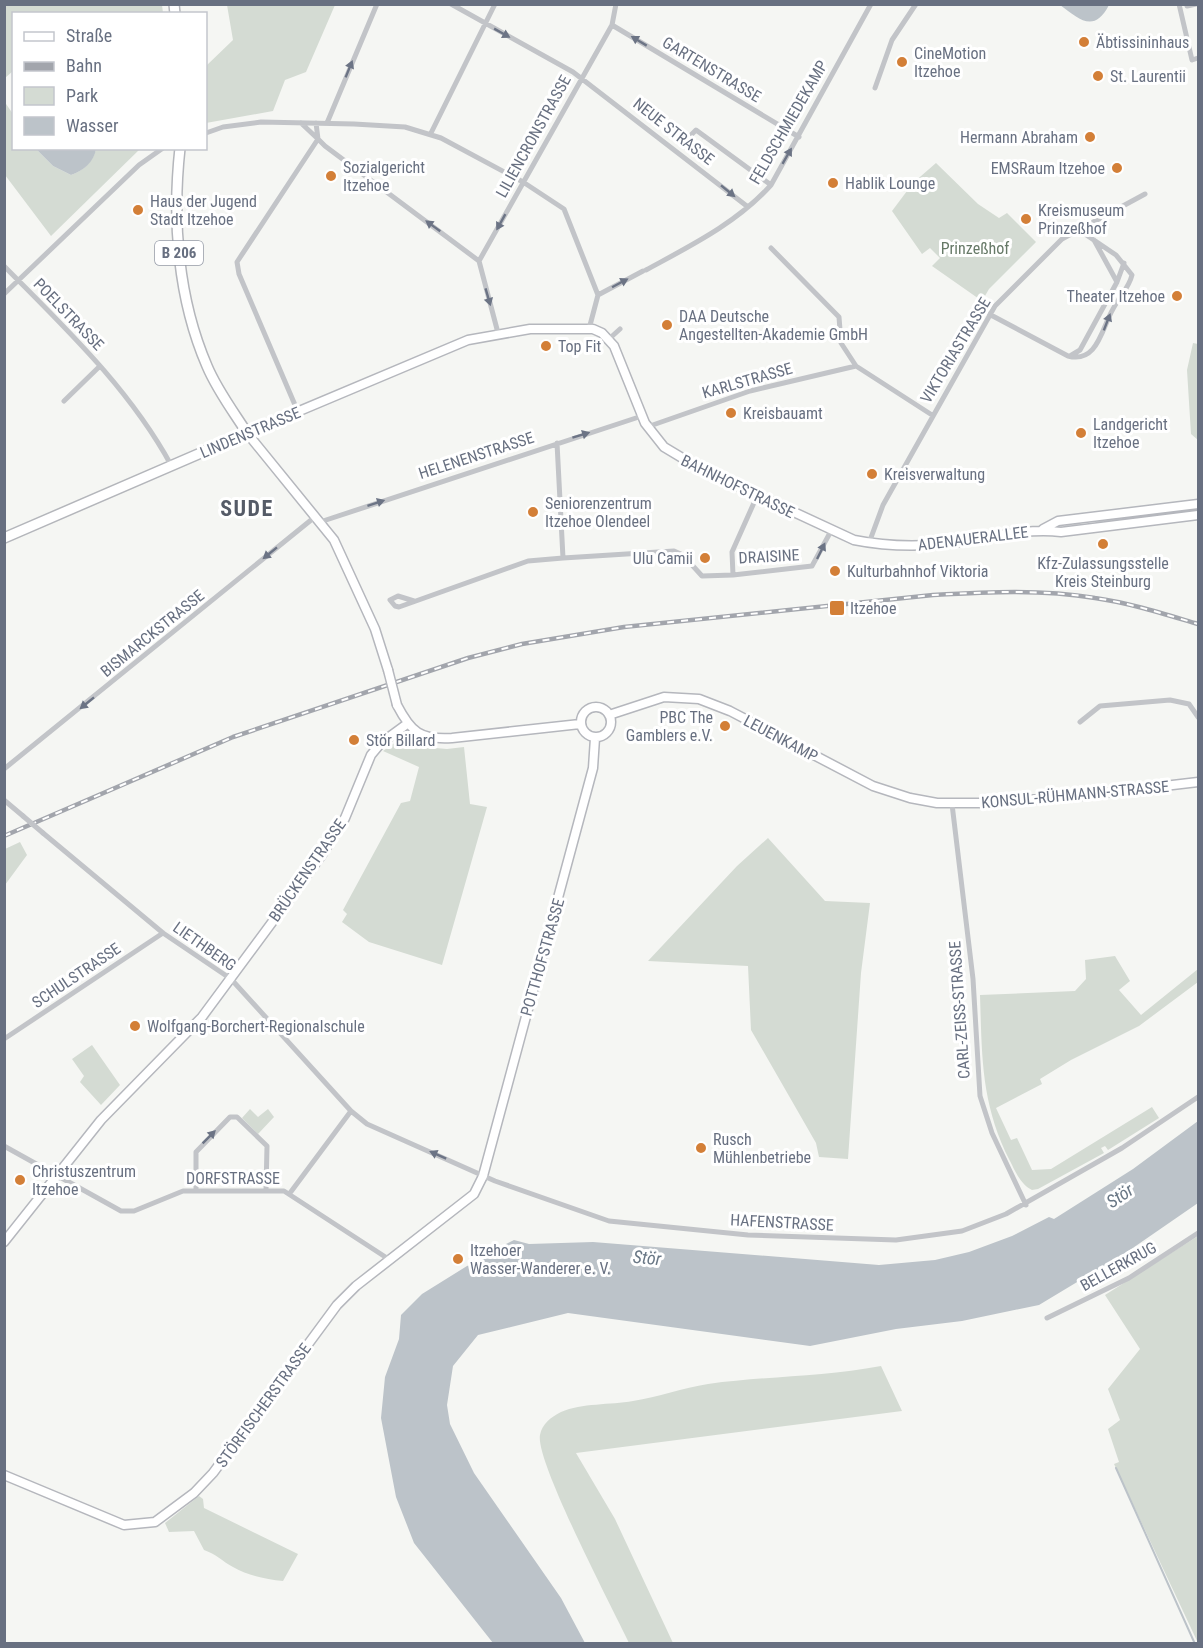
<svg xmlns="http://www.w3.org/2000/svg" width="1203" height="1648" viewBox="0 0 1203 1648" font-family="'Roboto Condensed',sans-serif">
<style>
.green{fill:#d4dbd3}
.water{fill:#bcc3c9}
.lines{fill:none;stroke-linecap:round;stroke-linejoin:round}
.stream{stroke:#bcc3c9;stroke-width:2}
.secondary-casing{stroke:#b5b7bd;stroke-width:11}
.primary-casing{stroke:#b4b6bb;stroke-width:12}
.street{stroke:#c2c4c8;stroke-width:5}
.secondary{stroke:#fff;stroke-width:8}
.primary{stroke:#fff;stroke-width:9}
.rail-casing{stroke:#a2a5ac;stroke-width:4.5}
.rail{stroke:#fff;stroke-width:2;stroke-dasharray:7;stroke-linecap:butt}
.secondary-bridge-casing{stroke:#b5b7bd;stroke-width:11;stroke-linecap:butt}
.street-bridge{stroke:#c2c4c8;stroke-width:5}
.secondary-bridge{stroke:#fff;stroke-width:8}
.oneway{fill:#6c7485}
.poi-dot{fill:#d37f37;stroke:#fff;stroke-width:2}
.labels{text-anchor:middle;stroke-width:6;stroke-linejoin:round;paint-order:stroke}
.shield{fill:#fff;stroke:#959ba7;stroke-width:1.5}
.shield-label{font-size:15px;font-weight:bold;fill:#687081}
.poi-label{font-size:16px;fill:#687081;stroke:#fff;text-anchor:start}
.street-label{font-size:16px;fill:#687081;stroke:#fff}
.park-label{font-size:16px;fill:#667967;stroke:#fff}
.water-label{font-size:18px;font-style:italic;fill:#697785;stroke:#fff}
.district-label{font-size:22px;font-weight:bold;letter-spacing:1.5px;fill:#555b67;stroke:#fff}
</style>
<rect width="100%" height="100%" fill="#f5f6f3"/>
<path class="green" d="M78,4L162,5L163,13L14,14L13,71L5,78V5Z
M227,5H335L306,72L285,80L273,111L206,123V66L233,40Z
M4,101L13,114L14,148L36,149L53,166L71,175C83,171 93,162 96,149H140L51,236L5,175Z
M936,163L978,204L999,218L1007,213L1036,242L989,289L982,301L932,266L940,258L930,248L922,254L892,211L913,183Z
M1193,343L1198,344V440L1191,434L1187,370Z
M403,737L424,747L447,749L464,747L470,804L487,807L442,965L369,942L342,922L347,914L343,910L401,803L410,801L419,767L383,751Z
M768,838L825,901L870,903L861,973L848,1159L819,1157L816,1143L751,1030L748,966L648,961L737,866Z
M20,842L27,855L5,885V849Z
M1115,956L1130,981L1119,990L1141,1015L1198,969V982L1139,1026L1071,1060L1040,1079L1042,1084L996,1108L1011,1140L1017,1138L1032,1170L1051,1169L1152,1107L1159,1118L1108,1150L1105,1146L1101,1148L1104,1153L1038,1189L1032,1190C1021,1185 1015,1171 1010,1161C981,1104 982,1058 980,995L1075,991L1086,979L1085,960Z
M92,1045L120,1085L101,1105L80,1082L84,1076L72,1059Z
M250,1109L258,1117L268,1109L274,1117L258,1134L242,1118Z
M1198,1236V1643L1114,1464L1119,1462L1108,1429L1120,1420L1108,1389L1140,1349L1105,1295Z
M881,1366L902,1411L576,1453L615,1519L673,1643H629C614,1611 535,1461 540,1435C542,1424 551,1417 561,1412C582,1403 610,1405 633,1401C658,1397 683,1388 708,1384C766,1376 823,1377 881,1366Z
M199,1496L203,1499L204,1508L298,1554L283,1581C266,1579 249,1576 233,1567C222,1561 216,1554 204,1550L194,1531L169,1532L165,1523Z"/>
<path class="water" d="M1060,5H1109C1094,34 1079,19 1060,5Z
M36,149H96C94,162 83,171 71,175L53,166Z
M1198,1121V1203L1127,1252L1039,1305L962,1321L896,1329L810,1346L568,1313L478,1335L453,1366L447,1405L450,1424L474,1473L561,1598L585,1643H493L414,1543L396,1497L381,1418L385,1377L399,1339L401,1315L422,1294L467,1266L500,1252L506,1244L514,1240L529,1244L593,1242L879,1265L935,1260L969,1252L1012,1236L1049,1217L1054,1219L1133,1169Z"/>
<g class="lines">
<path class="stream" d="M1116,1468L1195,1644"/>
<g class="secondary-casing">
<path id="secondary" d="M1043,529L1058,521L1198,504
M388,670L375,629L334,540L247,433L468,340L530,329H593L602,333L614,346L645,423L664,447L699,468L854,540C889,547 925,547 960,542C993,537 1027,528 1061,532L1198,515
M397,705C411,732 420,740 452,738L580,724
M581 722a15 15 0 1 1 30 0a15 15 0 1 1-30 0Z
M609,715L664,697L699,699L730,711L873,786L910,798L937,803H981L1071,797L1198,782
M4,1242L101,1120L202,1017L321,856L345,818L371,755L381,743L407,724
M4,1475L124,1525L155,1522L194,1493L213,1473L337,1305L356,1286L474,1194L483,1176L593,768L595,738"/>
</g>
<g class="primary-casing">
<path id="primary" d="M174,4L175,14
M4,538L247,433C233,411 217,390 207,366C178,299 172,221 180,148"/>
</g>
<path class="street" d="M451,4L573,72L748,207
M1179,4L1192,60L1198,58
M1187,6L1196,4
M612,25L799,137
M875,88L892,40L916,4
M316,123L318,139L325,146L479,261L498,333
M327,123L377,4
M206,133L223,127L261,122L354,124L405,127L441,138L523,182L564,209L598,295L589,329
M431,133L495,4
M691,135L696,130L771,185
M771,248L839,317L841,343L856,366L932,415
M479,261L612,25L616,4
M4,266C65,328 129,388 171,465
M646,270C690,246 737,223 771,185L871,4
M1117,282L1124,263
M4,294L139,165L163,148
M598,295L643,271
M989,314L1068,356C1098,364 1102,327 1113,309C1119,297 1129,288 1132,275L1116,255L1079,230
M609,339L620,329
M1070,356L1080,350L1117,282L1094,240
M64,401L100,366
M298,412L239,274L237,262L318,139L301,123
M647,427L750,391L856,366
M557,443L563,558L674,551L683,555L702,576L733,575
M757,496L732,552L733,575L812,566L831,531
M320,522L642,416
M869,543L883,505L995,306L1062,239L1145,194
M414,601L398,596L390,600L395,606L399,607L528,561L563,558
M1080,722L1100,706L1170,700L1189,704L1198,717
M4,769L316,516
M4,800L23,816
M952,804L973,979L980,1096L992,1133L1026,1205
M43,833L163,933L231,979L351,1111L290,1193
M4,1039L163,933
M351,1111L367,1124L495,1181L609,1221L748,1235L896,1240L962,1231L1006,1214L1122,1148L1198,1097
M4,1146L121,1211H134L183,1191H284L390,1260
M196,1190V1152L230,1117H237L267,1146L266,1190
M1047,1318L1129,1278L1198,1233"/>
<use href="#secondary" class="secondary"/>
<use href="#primary" class="primary"/>
<g class="rail-casing">
<path id="rail" d="M4,836L233,737L468,658L522,644L624,627L933,595C987,592 1041,589 1095,598C1130,603 1164,614 1198,624"/>
</g>
<use href="#rail" class="rail"/>
<g class="secondary-bridge-casing">
<path id="secondary-bridge" d="M388,670L397,705"/>
</g>
<path class="street-bridge" d="M23,816L43,833"/>
<use href="#secondary-bridge" class="secondary-bridge"/>
</g>
<defs><path id="oneway-solid" d="M-6-.8H1V-3.2L6.5 0L1 3.2V.8H-6Z" transform="scale(1.5)"/></defs>
<g class="oneway">
<use href="#oneway-solid" transform="translate(502 33) rotate(29)"/>
<use href="#oneway-solid" transform="translate(639 41) rotate(-149)"/>
<use href="#oneway-solid" transform="translate(349 69) rotate(-68)"/>
<use href="#oneway-solid" transform="translate(787 156) rotate(-60)"/>
<use href="#oneway-solid" transform="translate(728 191) rotate(39)"/>
<use href="#oneway-solid" transform="translate(501 222) rotate(119)"/>
<use href="#oneway-solid" transform="translate(433 226) rotate(-144)"/>
<use href="#oneway-solid" transform="translate(620 283) rotate(-28)"/>
<use href="#oneway-solid" transform="translate(488 297) rotate(74)"/>
<use href="#oneway-solid" transform="translate(1107 322) rotate(-69)"/>
<use href="#oneway-solid" transform="translate(581 435) rotate(-17)"/>
<use href="#oneway-solid" transform="translate(376 503) rotate(-18)"/>
<use href="#oneway-solid" transform="translate(821 551) rotate(-64)"/>
<use href="#oneway-solid" transform="translate(270 553) rotate(141)"/>
<use href="#oneway-solid" transform="translate(87 703) rotate(141)"/>
<use href="#oneway-solid" transform="translate(209 1137) rotate(-45)"/>
<use href="#oneway-solid" transform="translate(438 1155) rotate(-156)"/>
</g>
<g class="poi-dot">
<circle cx="1084" cy="42" r="6"/>
<circle cx="902" cy="62" r="6"/>
<circle cx="1098" cy="76" r="6"/>
<circle cx="1090" cy="137" r="6"/>
<circle cx="1117" cy="168" r="6"/>
<circle cx="331" cy="176" r="6"/>
<circle cx="833" cy="183" r="6"/>
<circle cx="138" cy="210" r="6"/>
<circle cx="1026" cy="219" r="6"/>
<circle cx="1177" cy="296" r="6"/>
<circle cx="667" cy="325" r="6"/>
<circle cx="546" cy="346" r="6"/>
<circle cx="731" cy="413" r="6"/>
<circle cx="1081" cy="433" r="6"/>
<circle cx="872" cy="474" r="6"/>
<circle cx="533" cy="512" r="6"/>
<circle cx="1103" cy="544" r="6"/>
<circle cx="705" cy="558" r="6"/>
<circle cx="835" cy="571" r="6"/>
<rect x="829" y="600" width="16" height="16" rx="3"/>
<circle cx="725" cy="726" r="6"/>
<circle cx="354" cy="740" r="6"/>
<circle cx="135" cy="1026" r="6"/>
<circle cx="701" cy="1148" r="6"/>
<circle cx="20" cy="1180" r="6"/>
<circle cx="458" cy="1259" r="6"/>
</g>
<g class="labels">
<rect class="shield" x="155" y="241" width="48" height="24" rx="4.5"/>
<g class="shield-label">
<text x="179" y="258">B 206</text>
</g>
<g class="poi-label">
<text x="1096" y="48">Äbtissininhaus</text>
<text x="914" y="59">CineMotion<tspan x="914" dy="18">Itzehoe</tspan></text>
<text x="1110" y="82">St. Laurentii</text>
<text x="1078" y="143" text-anchor="end">Hermann Abraham</text>
<text x="343" y="173">Sozialgericht<tspan x="343" dy="18">Itzehoe</tspan></text>
<text x="1105" y="174" text-anchor="end">EMSRaum Itzehoe</text>
<text x="845" y="189">Hablik Lounge</text>
<text x="150" y="207">Haus der Jugend<tspan x="150" dy="18">Stadt Itzehoe</tspan></text>
<text x="1038" y="216">Kreismuseum<tspan x="1038" dy="18">Prinzeßhof</tspan></text>
<text x="1165" y="302" text-anchor="end">Theater Itzehoe</text>
<text x="679" y="322">DAA Deutsche<tspan x="679" dy="18">Angestellten-Akademie GmbH</tspan></text>
<text x="558" y="352">Top Fit</text>
<text x="743" y="419">Kreisbauamt</text>
<text x="1093" y="430">Landgericht<tspan x="1093" dy="18">Itzehoe</tspan></text>
<text x="884" y="480">Kreisverwaltung</text>
<text x="545" y="509">Seniorenzentrum<tspan x="545" dy="18">Itzehoe Olendeel</tspan></text>
<text x="693" y="564" text-anchor="end">Ulu Camii</text>
<text x="1103" y="569" text-anchor="middle">Kfz-Zulassungsstelle<tspan x="1103" dy="18">Kreis Steinburg</tspan></text>
<text x="847" y="577">Kulturbahnhof Viktoria</text>
<text x="850" y="614">Itzehoe</text>
<text x="713" y="723" text-anchor="end">PBC The<tspan x="713" dy="18">Gamblers e.V.</tspan></text>
<text x="366" y="746">Stör Billard</text>
<text x="147" y="1032">Wolfgang-Borchert-Regionalschule</text>
<text x="713" y="1145">Rusch<tspan x="713" dy="18">Mühlenbetriebe</tspan></text>
<text x="32" y="1177">Christuszentrum<tspan x="32" dy="18">Itzehoe</tspan></text>
<text x="470" y="1256">Itzehoer<tspan x="470" dy="18">Wasser-Wanderer e. V.</tspan></text>
</g>
<g class="street-label">
<text transform="translate(712 69) rotate(31)" y="6">GARTENSTRASSE</text>
<text transform="translate(788 122) rotate(-60)" y="6">FELDSCHMIEDEKAMP</text>
<text transform="translate(674 131) rotate(38)" y="6">NEUE STRASSE</text>
<text transform="translate(533 136) rotate(-61)" y="6">LILIENCRONSTRASSE</text>
<text transform="translate(69 314) rotate(46)" y="6">POELSTRASSE</text>
<text transform="translate(955 350) rotate(-59)" y="6">VIKTORIASTRASSE</text>
<text transform="translate(747 380) rotate(-16)" y="6">KARLSTRASSE</text>
<text transform="translate(250 432) rotate(-23)" y="6">LINDENSTRASSE</text>
<text transform="translate(476 455) rotate(-18)" y="6">HELENENSTRASSE</text>
<text transform="translate(738 486) rotate(26)" y="6">BAHNHOFSTRASSE</text>
<text transform="translate(973 538) rotate(-7)" y="6">ADENAUERALLEE</text>
<text transform="translate(769 556) rotate(-3)" y="6">DRAISINE</text>
<text transform="translate(152 633) rotate(-39)" y="6">BISMARCKSTRASSE</text>
<text transform="translate(781 738) rotate(28)" y="6">LEUENKAMP</text>
<text transform="translate(1075 794) rotate(-5)" y="6">KONSUL-RÜHMANN-STRASSE</text>
<text transform="translate(307 870) rotate(-55)" y="6">BRÜCKENSTRASSE</text>
<text transform="translate(205 946) rotate(35)" y="6">LIETHBERG</text>
<text transform="translate(542 957) rotate(-74)" y="6">POTTHOFSTRASSE</text>
<text transform="translate(76 975) rotate(-34)" y="6">SCHULSTRASSE</text>
<text transform="translate(959 1010) rotate(-94)" y="6">CARL-ZEISS-STRASSE</text>
<text x="233" y="1184">DORFSTRASSE</text>
<text transform="translate(782 1222) rotate(3)" y="6">HAFENSTRASSE</text>
<text transform="translate(1118 1266) rotate(-29)" y="6">BELLERKRUG</text>
<text transform="translate(263 1405) rotate(-54)" y="6">STÖRFISCHERSTRASSE</text>
</g>
<g class="park-label">
<text x="975" y="254">Prinzeßhof</text>
</g>
<g class="water-label">
<text transform="translate(1120 1196) rotate(-34)" y="6">Stör</text>
<text transform="translate(647 1258) rotate(5)" y="6">Stör</text>
</g>
<g class="district-label">
<text x="247" y="516">SUDE</text>
</g>
</g>
<rect width="1203" height="1648" fill="none" stroke="#687081" stroke-width="12"/>
<rect x="12" y="12" width="195" height="138" fill="#ffffff" stroke="#c3c6cd" stroke-width="1.5"/>
<rect x="24" y="32" width="30" height="9" fill="#ffffff" stroke="#c3c6cd" stroke-width="1.5"/>
<text x="66" y="42" font-size="18" fill="#687081">Straße</text>
<rect x="24" y="62" width="30" height="9" fill="#a2a5ac" stroke="#c3c6cd" stroke-width="1.5"/>
<text x="66" y="72" font-size="18" fill="#687081">Bahn</text>
<rect x="24" y="87" width="30" height="18" fill="#d4dbd3" stroke="#c3c6cd" stroke-width="1.5"/>
<text x="66" y="102" font-size="18" fill="#687081">Park</text>
<rect x="24" y="117" width="30" height="18" fill="#bcc3c9" stroke="#c3c6cd" stroke-width="1.5"/>
<text x="66" y="132" font-size="18" fill="#687081">Wasser</text>
</svg>
